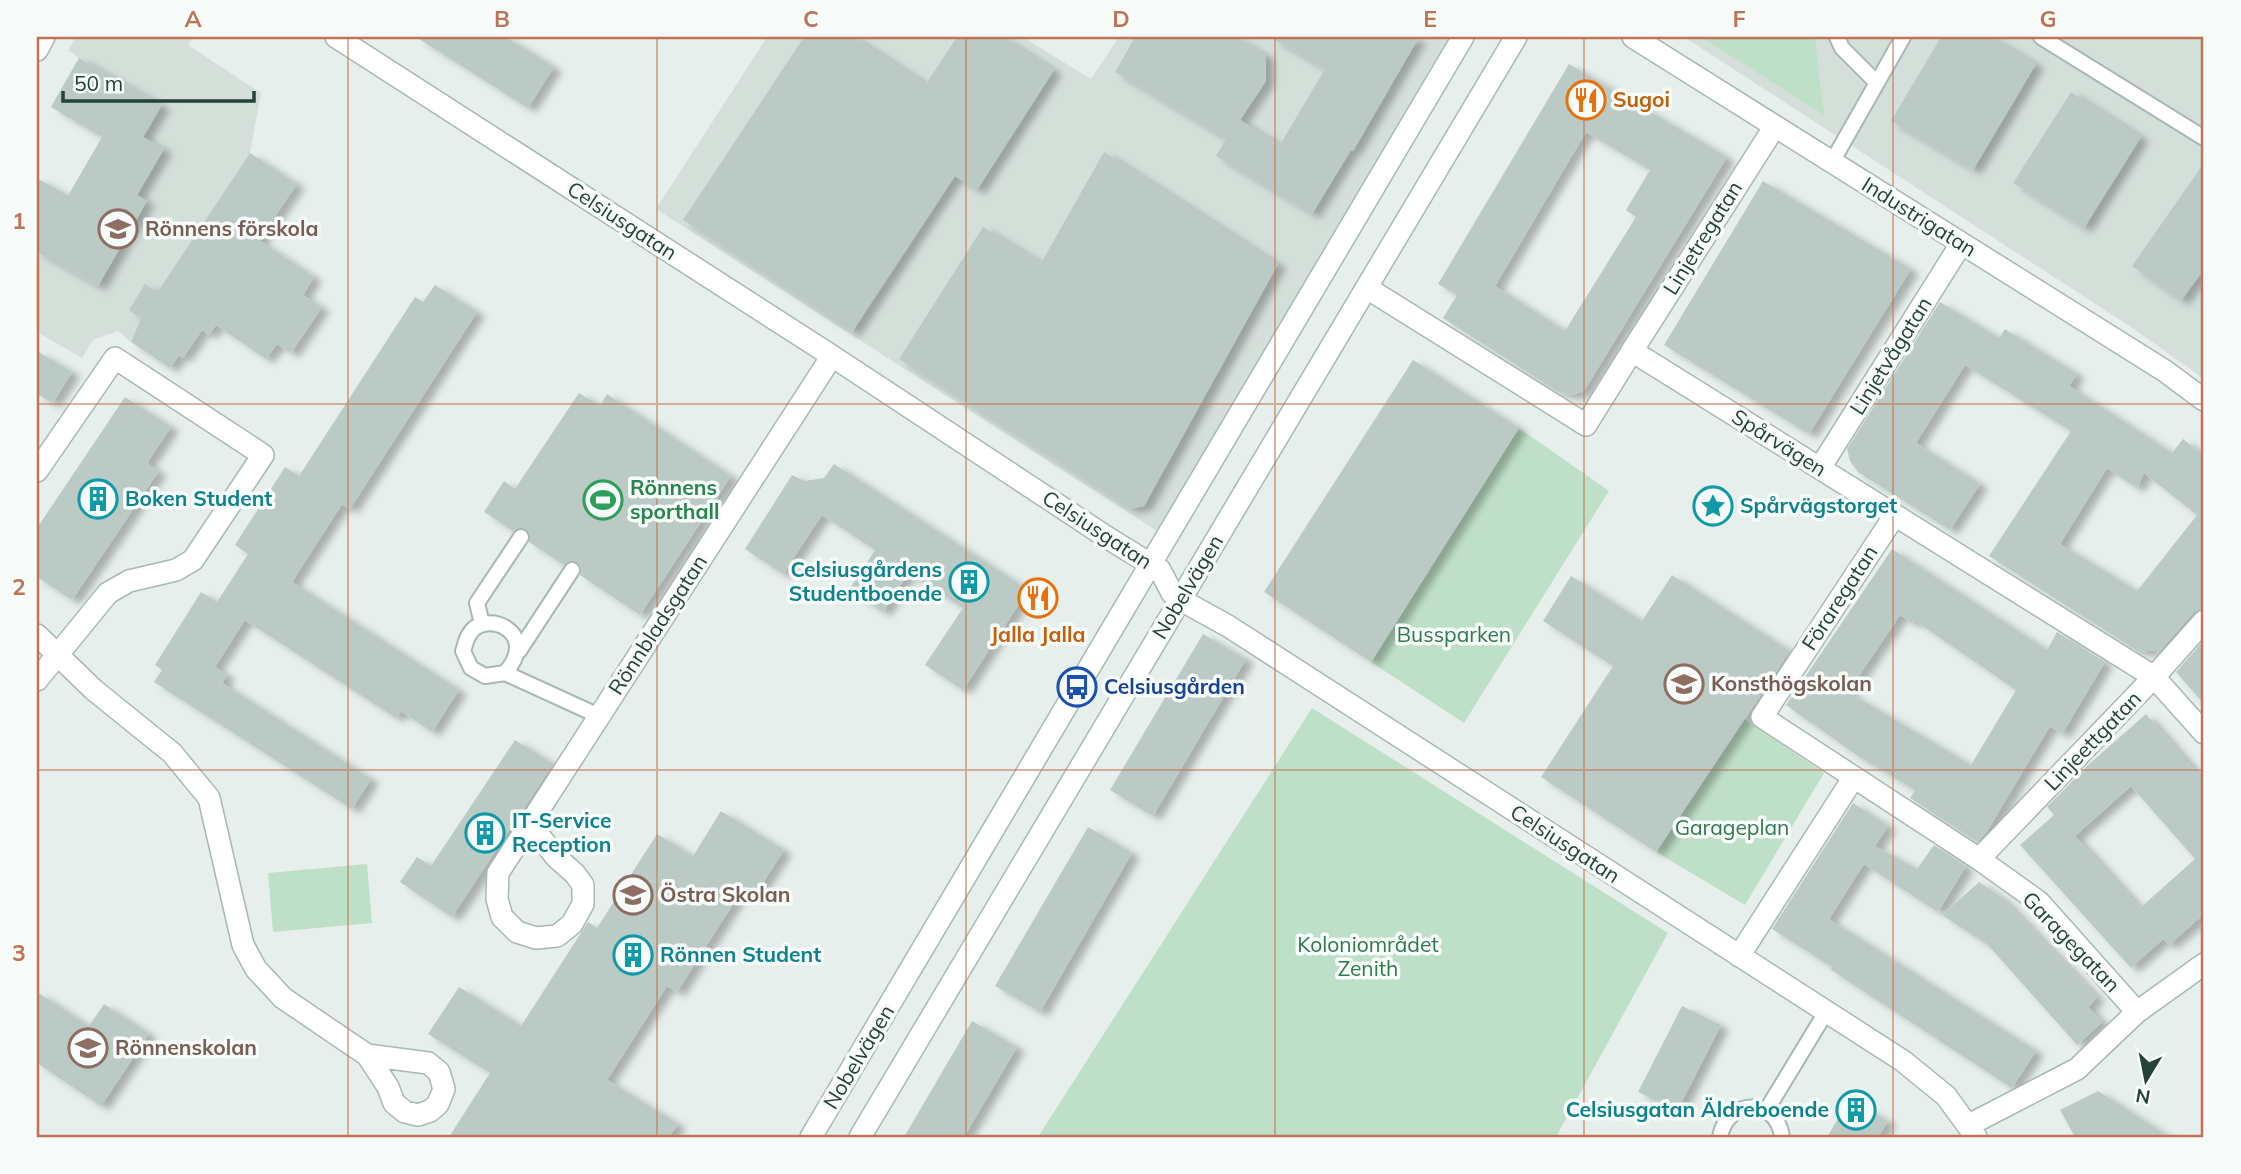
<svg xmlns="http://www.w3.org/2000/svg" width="2241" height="1174" viewBox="0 0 2241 1174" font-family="Mulish,sans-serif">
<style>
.built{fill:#d4dfda}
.green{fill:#bfe0c8}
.building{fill:#bbcac4;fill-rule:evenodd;filter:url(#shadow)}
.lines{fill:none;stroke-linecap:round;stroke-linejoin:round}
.service-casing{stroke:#a8b8b2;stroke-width:18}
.minor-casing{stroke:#a8b8b2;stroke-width:24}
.tertiary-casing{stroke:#a8b8b2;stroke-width:24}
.secondary-casing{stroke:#a4bbb3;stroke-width:24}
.service{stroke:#fff;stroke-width:14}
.minor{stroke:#fff;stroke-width:21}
.tertiary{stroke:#fff;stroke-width:21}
.secondary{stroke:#fff;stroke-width:21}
.grid{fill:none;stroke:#c07456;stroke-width:2;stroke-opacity:0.55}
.labels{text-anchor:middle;stroke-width:7;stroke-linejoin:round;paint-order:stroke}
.food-label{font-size:21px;font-weight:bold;fill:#c56008;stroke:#f7fbf9;text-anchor:start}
.street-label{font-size:21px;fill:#24423a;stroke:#f7fbf9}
.education-label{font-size:21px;font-weight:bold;fill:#785e54;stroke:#f7fbf9;text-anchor:start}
.leisure-label{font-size:21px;font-weight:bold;fill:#27864d;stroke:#f7fbf9;text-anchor:start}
.culture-label{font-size:21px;font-weight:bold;fill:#0d838f;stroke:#f7fbf9;text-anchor:start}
.park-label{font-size:21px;fill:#2d7a4b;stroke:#f7fbf9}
.transit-label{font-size:21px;font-weight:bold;fill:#164399;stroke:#f7fbf9;text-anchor:start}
.neatline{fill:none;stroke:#c07456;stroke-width:2.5}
.grid-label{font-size:23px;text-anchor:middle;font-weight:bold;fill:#c07456}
</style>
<defs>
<filter id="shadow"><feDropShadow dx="8" dy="4.5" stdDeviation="3.5" flood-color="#0004"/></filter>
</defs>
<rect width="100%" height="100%" fill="#e6efeb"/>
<path class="built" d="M76,37H193L188,45L261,93L250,153L141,318L131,342L118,331L93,340L82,358L37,332V178L68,196L102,137L51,107L79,58L68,50Z
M767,37H1023L1091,79L1119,37H1449L1157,531L656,209Z
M1684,37H2204V379L2131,327Z"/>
<path class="green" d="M1701,37H1815L1824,115Z
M1519,428L1609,491L1464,723L1371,662Z
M1312,708L1668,933L1556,1137H1038Z
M1744,719L1824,773L1745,905L1656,852Z
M367,864L372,923L273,932L268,873Z"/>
<path class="building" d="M416,37H506L554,67L528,108Z
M804,37H854L926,84L957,37H1002L1054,70L977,190L955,176L852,332L683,220Z
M1135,37H1235L1266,55V81L1240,120L1280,145L1325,69L1270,37H1419L1353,151L1351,150L1312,214L1216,156L1226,139L1115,72Z
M1941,37H1991L2036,64L1973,170L1891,121Z
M79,58L162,105L143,137L164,149L137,195L147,201L98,286L37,252V178L68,196L102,137L51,107Z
M1569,64L1727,157L1584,391L1572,395L1558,392L1443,318L1457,295L1438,284ZM1586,132L1650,170L1626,210L1636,217L1565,331L1495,286Z
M2071,92L2141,137L2084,228L2013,183Z
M1104,152L1278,264L1144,506L1130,509L899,359L983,227L1041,263Z
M250,153L297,184L259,240L314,277L303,295L322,307L291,353L277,344L266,359L216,325L209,335L202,330L183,358L179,355L170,368L131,342L141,318L129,310L145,284L157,293Z
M2204,163V269L2181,301L2132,266Z
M1763,181L1911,269L1809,434L1664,345Z
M435,285L477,312L350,509L342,504L292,582L459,690L432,732L401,711L396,718L245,620L215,667L227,675L222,683L371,779L352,809L154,682L162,670L155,665L201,592L217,602L248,554L235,545L285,467L299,476L415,297L423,302Z
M1940,302L1999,338L2005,329L2077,374L2069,386L2172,453L2183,439L2204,456V608L2194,612L2158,653L2156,650L2139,652L1989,556L2071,431L1965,365L1916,443L1980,484L1950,530L1858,472L1850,461L1847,449ZM2107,468L2137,488L2144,473L2197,515L2137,591L2060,544Z
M37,351L72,372L53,403L37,394Z
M1413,360L1519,428L1371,662L1264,592Z
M579,393L600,406L607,394L731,476L640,615L580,575L581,566L577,562L568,561L564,565L529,542L530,533L526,529L517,528L513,531L484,512L504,481L515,489Z
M125,397L171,427L147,463L159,471L72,600L37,577V528Z
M834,464L1028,590L963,690L925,665L963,608L909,573L883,612L849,590L875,550L822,515L783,574L745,549L792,475L805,481L824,478Z
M1892,549L2047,650L2057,632L2105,662L2062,734L2050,726L1986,833L1977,842L1910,798L1915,790L1855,754L1786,705ZM1900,615L1912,623L1914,620L2016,690L1971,765L1848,692Z
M1672,575L1790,651L1656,852L1541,777L1613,666L1543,621L1571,576L1642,621Z
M1203,634L1246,659L1153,816L1110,790Z
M2204,640V704L2176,672Z
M2146,714L2204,781V914L2169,945L2163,939L2131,968L2020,845L2054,815L2047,807L2087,766ZM2131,786L2195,859L2140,908L2075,836Z
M515,740L553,764L452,917L400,882L417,857L431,866Z
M1853,803L1888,826L1875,846L1917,869L1934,845L1966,866L1938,912L1864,864L1829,919L2036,1051L2012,1088L1831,970L1832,967L1772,929Z
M721,811L784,850L754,897L742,890L677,992L667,986L607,1080L678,1124L669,1137H449L490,1073L428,1034L459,987L521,1026L588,922L597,928L657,834L693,856Z
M1088,827L1132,853L1040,1012L995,986Z
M1979,882L2001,897L2097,997L2088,1007L2102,1022L2077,1045L1988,945L1942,915Z
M37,992L89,1026L104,1004L149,1034L101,1106L37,1063Z
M1682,1006L1721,1025L1677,1111L1638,1092Z
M972,1021L1017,1047L964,1137H904Z
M2098,1091L2169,1137H2075L2060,1110Z
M1850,1099L1888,1121L1878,1137H1827Z"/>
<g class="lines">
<g class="service-casing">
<path id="service" d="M1837,37L1842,48L1877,83
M2041,37L2204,138
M1832,162L1903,37
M482,624L477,603L521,537
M519,651L572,570
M505,673C542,631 483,608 469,635C466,639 465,646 463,651L471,668L485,676L505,673L599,716
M1766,1111L1826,1012
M1720,1137C1727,1098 1777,1097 1782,1137"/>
</g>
<g class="minor-casing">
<path id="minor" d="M336,37L832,356L1108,538L1160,570L1172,593L1181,600L1228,626L1903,1061L1946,1096L1976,1137
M1633,37L2165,371L2204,400
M1367,288L1586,425L1632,351L2154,677L2204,733
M1632,351L1775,126
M1820,468L1961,244
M37,471L115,358L263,455L193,560L176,570L129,581L108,593L37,680
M1895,515L1762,717L1979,859L2039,902L2137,1012L2077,1069L1969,1125
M37,635L94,690L172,753L209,798L243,945L256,969L283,998L367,1055L388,1087L394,1103L405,1112L418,1115L430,1111L438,1104L444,1089L439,1072L428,1063L367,1055
M530,824L556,857L575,874L583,885V904L572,924L557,936L536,938L517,932L502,917L497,899L498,873L832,356
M1979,859L2154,677L2204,621
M1739,956L1854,777
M2137,1012L2204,964"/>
</g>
<g class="tertiary-casing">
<path id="tertiary" d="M37,50L44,37"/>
</g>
<g class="secondary-casing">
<path id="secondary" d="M811,1137L1463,37
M860,1137L1516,37"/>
</g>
<use href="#service" class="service"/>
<use href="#minor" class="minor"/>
<use href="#tertiary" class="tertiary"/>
<use href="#secondary" class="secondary"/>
</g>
<path class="grid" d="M348,37V1137M657,37V1137M966,37V1137M1275,37V1137M1584,37V1137M1893,37V1137M37,404H2204M37,770H2204"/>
<defs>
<g id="restaurant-ring" transform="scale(2.0125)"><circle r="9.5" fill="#f7fbf9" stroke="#e8710a" stroke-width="1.5"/><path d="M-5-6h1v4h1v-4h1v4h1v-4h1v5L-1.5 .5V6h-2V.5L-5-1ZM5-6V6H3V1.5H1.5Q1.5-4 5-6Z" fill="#e8710a"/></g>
<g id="school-ring" transform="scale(2.0125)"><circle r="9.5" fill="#f7fbf9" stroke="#8d6e63" stroke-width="1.5"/><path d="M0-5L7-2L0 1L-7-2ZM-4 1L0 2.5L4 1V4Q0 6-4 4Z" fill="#8d6e63"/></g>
<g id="building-ring" transform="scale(2.0125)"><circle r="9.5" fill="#f7fbf9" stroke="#0f9aa8" stroke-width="1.5"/><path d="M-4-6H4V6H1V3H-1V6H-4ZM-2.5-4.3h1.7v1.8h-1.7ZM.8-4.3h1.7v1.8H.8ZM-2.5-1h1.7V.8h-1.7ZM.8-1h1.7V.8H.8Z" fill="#0f9aa8"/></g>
<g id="stadium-ring" transform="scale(2.0125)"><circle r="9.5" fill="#f7fbf9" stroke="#2e9e5b" stroke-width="1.5"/><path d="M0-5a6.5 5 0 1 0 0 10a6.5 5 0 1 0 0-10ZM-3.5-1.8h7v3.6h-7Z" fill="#2e9e5b"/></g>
<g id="sight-ring" transform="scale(2.0125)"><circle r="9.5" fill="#f7fbf9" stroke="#0f9aa8" stroke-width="1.5"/><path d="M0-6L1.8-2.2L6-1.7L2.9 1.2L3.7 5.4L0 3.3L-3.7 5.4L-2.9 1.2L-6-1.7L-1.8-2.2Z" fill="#0f9aa8"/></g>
<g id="university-ring" transform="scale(2.0125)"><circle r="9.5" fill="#f7fbf9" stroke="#8d6e63" stroke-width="1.5"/><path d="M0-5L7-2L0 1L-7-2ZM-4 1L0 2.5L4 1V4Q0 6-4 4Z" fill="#8d6e63"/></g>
<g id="bus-ring" transform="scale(2.0125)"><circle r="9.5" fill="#f7fbf9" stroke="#1a4fb4" stroke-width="1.5"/><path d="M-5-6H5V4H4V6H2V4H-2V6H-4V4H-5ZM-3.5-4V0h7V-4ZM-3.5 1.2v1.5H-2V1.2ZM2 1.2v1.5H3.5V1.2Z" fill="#1a4fb4"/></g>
</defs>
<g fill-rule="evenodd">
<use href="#restaurant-ring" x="1586" y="100"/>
<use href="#school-ring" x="118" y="229"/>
<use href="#building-ring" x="98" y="499"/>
<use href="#stadium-ring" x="603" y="500"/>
<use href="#sight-ring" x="1713" y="506"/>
<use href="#building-ring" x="969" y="582"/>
<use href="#restaurant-ring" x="1038" y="598"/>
<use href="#university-ring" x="1684" y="684"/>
<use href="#bus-ring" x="1077" y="687"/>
<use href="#building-ring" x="485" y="833"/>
<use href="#school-ring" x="633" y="895"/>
<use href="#building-ring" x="633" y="955"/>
<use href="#school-ring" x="88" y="1048"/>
<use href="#building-ring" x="1856" y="1110"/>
</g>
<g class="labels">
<g class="food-label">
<text x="1613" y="107">Sugoi</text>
<text x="1038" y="642" text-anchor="middle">Jalla Jalla</text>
</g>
<g class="street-label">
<text transform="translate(1919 217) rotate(32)" y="7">Industrigatan</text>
<text transform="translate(622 221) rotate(33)" y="7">Celsiusgatan</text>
<text transform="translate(1703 238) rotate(-58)" y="7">Linjetregatan</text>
<text transform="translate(1891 356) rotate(-58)" y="7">Linjetvågatan</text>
<text transform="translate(1779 443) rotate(32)" y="7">Spårvägen</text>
<text transform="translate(1097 530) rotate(33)" y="7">Celsiusgatan</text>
<text transform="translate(1188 587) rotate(-59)" y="7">Nobelvägen</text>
<text transform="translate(1840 598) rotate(-57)" y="7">Föraregatan</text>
<text transform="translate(658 625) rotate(-57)" y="7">Rönnbladsgatan</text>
<text transform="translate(2093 741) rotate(-46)" y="7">Linjeettgatan</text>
<text transform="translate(1565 844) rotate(33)" y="7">Celsiusgatan</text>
<text transform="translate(2071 942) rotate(46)" y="7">Garagegatan</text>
<text transform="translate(859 1057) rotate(-59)" y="7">Nobelvägen</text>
</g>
<g class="education-label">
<text x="145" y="236">Rönnens förskola</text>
<text x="1711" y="691">Konsthögskolan</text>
<text x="660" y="902">Östra Skolan</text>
<text x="115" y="1055">Rönnenskolan</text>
</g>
<g class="leisure-label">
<text x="630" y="495">Rönnens<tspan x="630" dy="24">sporthall</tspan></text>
</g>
<g class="culture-label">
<text x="125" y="506">Boken Student</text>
<text x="1740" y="513">Spårvägstorget</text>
<text x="942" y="577" text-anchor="end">Celsiusgårdens<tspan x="942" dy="24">Studentboende</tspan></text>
<text x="512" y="828">IT-Service<tspan x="512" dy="24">Reception</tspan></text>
<text x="660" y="962">Rönnen Student</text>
<text x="1829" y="1117" text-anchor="end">Celsiusgatan Äldreboende</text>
</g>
<g class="park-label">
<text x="1454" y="642">Bussparken</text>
<text x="1732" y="835">Garageplan</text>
<text x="1368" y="952">Koloniområdet<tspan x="1368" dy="24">Zenith</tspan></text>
</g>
<g class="transit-label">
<text x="1104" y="694">Celsiusgården</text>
</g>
</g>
<rect width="2241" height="1174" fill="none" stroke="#f7fbf9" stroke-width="77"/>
<g transform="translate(2146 1080) rotate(190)" stroke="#f7fbf9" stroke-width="5" paint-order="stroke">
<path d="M0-5L12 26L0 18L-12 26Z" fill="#24423a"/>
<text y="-10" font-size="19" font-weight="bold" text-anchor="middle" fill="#24423a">N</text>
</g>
<path d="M63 91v10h191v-10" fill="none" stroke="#24423a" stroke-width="3.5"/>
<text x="74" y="91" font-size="21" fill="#24423a" stroke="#f7fbf9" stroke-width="5" paint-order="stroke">50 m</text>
<rect x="38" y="38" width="2164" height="1098" class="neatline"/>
<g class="grid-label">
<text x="193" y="27">A</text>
<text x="502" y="27">B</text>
<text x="811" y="27">C</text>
<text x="1121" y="27">D</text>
<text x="1430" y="27">E</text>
<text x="1739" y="27">F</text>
<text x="2048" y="27">G</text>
<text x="19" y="229">1</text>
<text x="19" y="595">2</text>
<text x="19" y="961">3</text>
</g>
</svg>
